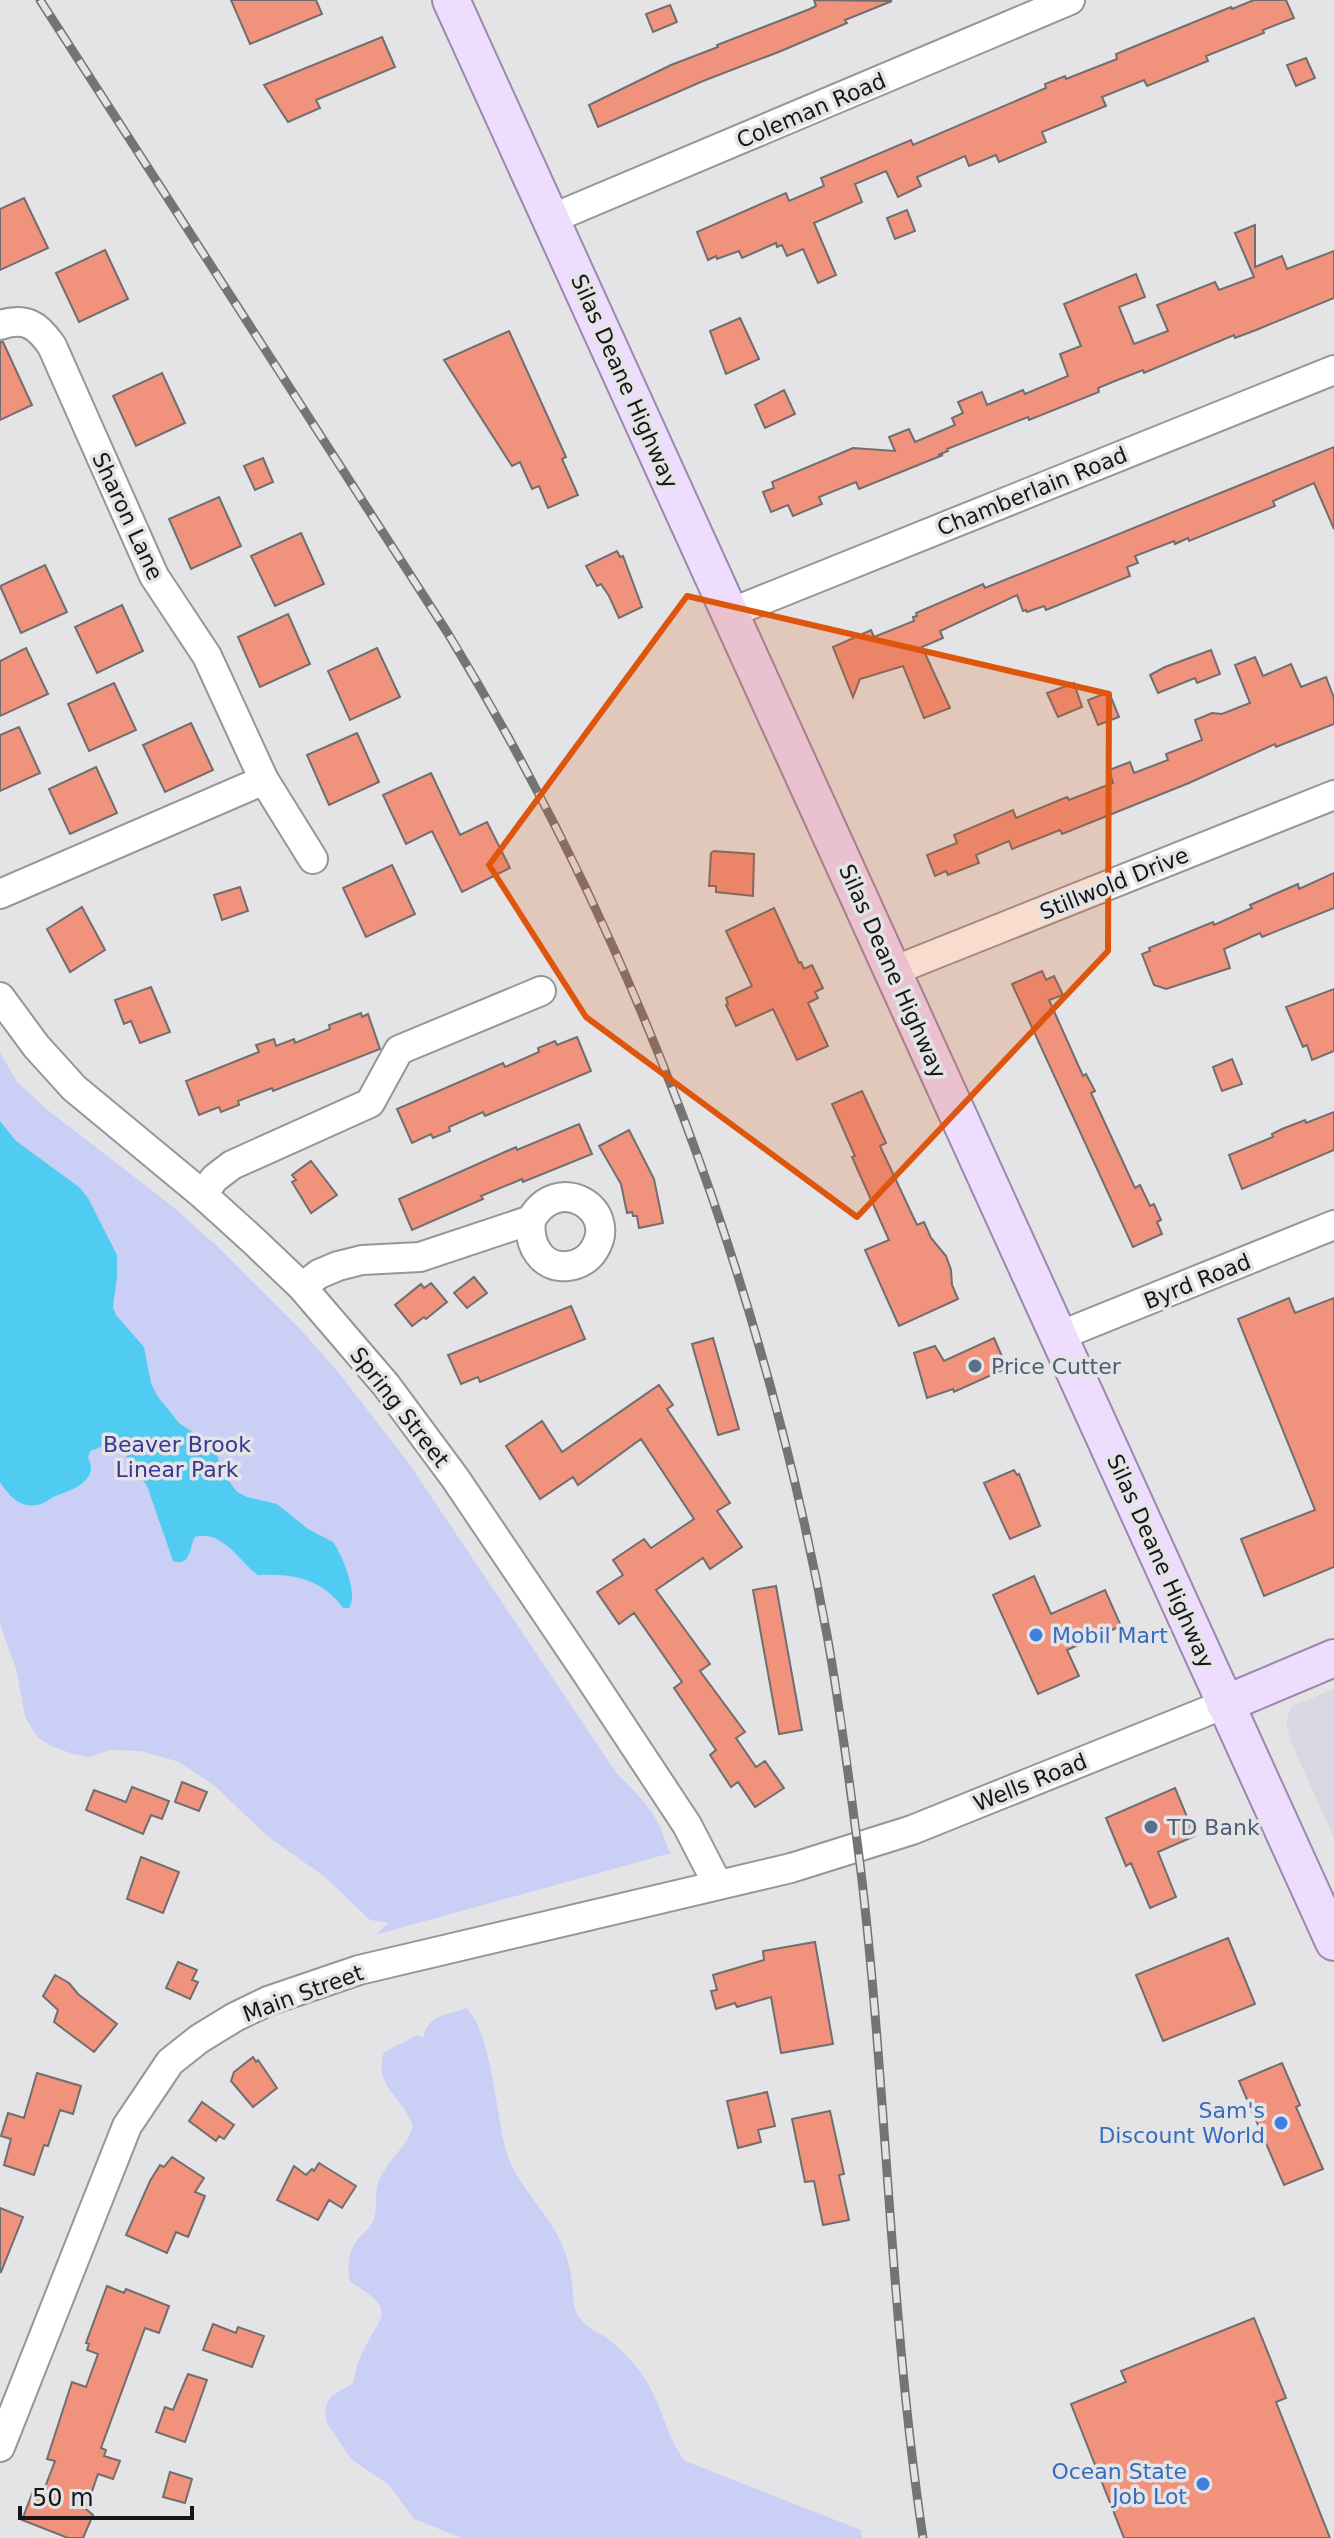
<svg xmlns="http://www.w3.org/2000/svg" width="1334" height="2538" viewBox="0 0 1334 2538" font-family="'DejaVu Sans',sans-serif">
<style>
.built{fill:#d7d8e2}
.green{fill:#cad0f5}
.water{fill:#50cbf1}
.building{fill:#f1927d;stroke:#706e6e;stroke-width:2}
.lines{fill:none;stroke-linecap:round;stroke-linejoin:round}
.minor-casing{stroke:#969698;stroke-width:32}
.major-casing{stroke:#9b89ac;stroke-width:40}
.minor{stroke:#fff;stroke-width:28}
.major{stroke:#eeddfe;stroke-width:36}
.rail-casing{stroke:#747475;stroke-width:9}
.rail{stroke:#e4e4e6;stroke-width:6;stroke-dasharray:18;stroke-linecap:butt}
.marked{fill:#de560d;fill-opacity:0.2;stroke:#de560d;stroke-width:6;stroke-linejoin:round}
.service-dot{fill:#5c6f8a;stroke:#e4e4e6;stroke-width:3}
.shop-dot{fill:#3f7fe0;stroke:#e4e4e6;stroke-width:3}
.labels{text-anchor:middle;stroke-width:7;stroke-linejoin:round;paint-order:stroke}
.street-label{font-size:22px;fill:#161617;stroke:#e4e4e6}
.service-label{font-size:22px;fill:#4e5e75;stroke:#e4e4e6;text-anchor:start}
.park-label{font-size:22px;fill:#393795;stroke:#e4e4e6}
.shop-label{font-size:22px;fill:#366cbe;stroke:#e4e4e6;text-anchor:end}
</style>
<rect width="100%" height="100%" fill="#e4e4e6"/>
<path class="built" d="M1334,1689V1838L1291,1742L1286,1721L1292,1706Z"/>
<path class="green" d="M0,1053L18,1083L49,1111L172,1206L218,1247L300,1329L339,1373L410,1465L615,1771C631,1788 652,1807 661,1829C665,1838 665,1845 671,1853L375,1935L389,1923L370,1920L325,1877L267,1836L215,1786L179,1762L141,1751L111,1750L89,1757L73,1754L51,1746L37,1737L25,1717L17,1672L0,1624Z
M466,2008C490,2027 497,2115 505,2147C515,2187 552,2213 565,2252C568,2261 571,2272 572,2282C574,2295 571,2306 579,2317C586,2327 598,2332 608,2339C622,2350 635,2363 645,2379C662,2404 666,2437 685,2461L861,2530L862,2538H462L414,2519L389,2485L351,2459L327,2423L325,2409L330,2397L353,2383C355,2375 356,2366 360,2358C377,2316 403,2313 350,2282C347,2268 348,2252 357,2240C362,2234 370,2228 373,2221C379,2207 373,2191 380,2178C390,2158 406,2148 413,2126C402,2095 373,2087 384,2052L418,2035L423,2038C429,2014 446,2016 466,2008Z"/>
<path class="water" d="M0,1121L16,1141L79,1187L88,1198L117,1255V1277L113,1307L116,1315L144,1347L151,1383L158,1397L180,1424L207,1441L215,1449L223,1473L237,1492L247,1497L277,1504L308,1529L333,1542C342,1554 359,1595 349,1608H343C323,1579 292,1573 258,1575C240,1563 223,1529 195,1537C189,1548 191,1567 173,1561L147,1486L120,1447L104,1446L90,1451L88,1458C100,1479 73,1490 58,1495C51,1497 47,1502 41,1504C21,1510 9,1496 0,1482Z"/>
<path class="building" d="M231,0H316L322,14L250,44Z
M814,0L892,1L845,20L847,23L781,51L703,81L598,127L589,105L671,65L718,47L717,45L810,9L816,6Z
M1254,0H1286L1294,18L1263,30L1264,33L1206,56L1208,61L1147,86L1144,80L1102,97L1106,106L1042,132L1046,142L999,162L996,155L969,166L965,156L917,177L921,186L898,197L886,171L855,184L862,202L814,223L836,275L818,283L803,249L787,256L782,245L777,247L776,243L742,258L739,251L717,259L716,256L708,260L697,232L786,193L789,201L824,186L821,178L911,140L913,145L1046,88L1045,84L1065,76L1066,79L1117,59L1116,54L1133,47L1231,7L1232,9Z
M670,5L677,22L653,32L646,14Z
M382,37L395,67L316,100L320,108L288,122L264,85Z
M1306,58L1315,78L1296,86L1287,65Z
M24,198L48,248L0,270V209Z
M907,210L915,231L895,239L887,218Z
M1255,225V267L1282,256L1287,269L1334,251V298L1256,330L1235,338L1234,335L1144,373L1143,370L1115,381L1098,388L1099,392L1029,420L1028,417L947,449L948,451L938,455H943L859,489L856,482L819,497L822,504L793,516L788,505L771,512L763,492L774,488L772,482L853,448L895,451L889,437L909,429L915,442L955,425L952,418L963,413L958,402L982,392L987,405L1023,390L1025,394L1068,376L1060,354L1081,346L1064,304L1136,274L1145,297L1119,307L1134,344L1168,331L1157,305L1215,282L1219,290L1254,277L1235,233Z
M105,250L128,299L79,322L56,273Z
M740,318L759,359L726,374L710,331Z
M509,331L566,457L562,459L578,495L548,508L539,486L532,489L520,462L512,466L444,360Z
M0,342H3L32,405L0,420Z
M162,373L185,423L136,446L113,396Z
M784,390L795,414L765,428L755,405Z
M1334,447V529L1314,483L1273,501L1275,506L1189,541L1188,538L1175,544L1174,541L1135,556L1138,563L1127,567L1130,576L1046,610L1044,606L1027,612L1026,610L1023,611L1017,595L940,631L943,638L922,647L950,708L924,718L903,666L860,679L853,697L833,647L871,630L874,637L914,621L913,617L917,616L916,613L983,584L985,588Z
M263,458L273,482L255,490L244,466Z
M219,497L241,546L191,569L169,519Z
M301,533L324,584L275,606L251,556Z
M617,551L620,557L623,556L642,607L619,618L609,596L601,584L597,586L586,566Z
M45,565L67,612L21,633L0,586Z
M122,605L143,651L97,673L75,627Z
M288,614L310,664L260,687L238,637Z
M26,648L48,694L0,716V661Z
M377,648L400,697L350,720L328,671Z
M1211,650L1220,674L1197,683L1195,678L1158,693L1150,675L1165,667Z
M1255,657L1263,676L1291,664L1301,687L1326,677L1334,698V724L1276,747L1275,744L1189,783L1062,834L1060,830L1012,849L1009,841L976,855L979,863L948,875L946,871L935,876L927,855L957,843L954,835L1013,810L1016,818L1067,797L1069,800L1113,783L1109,770L1130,762L1134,773L1168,760L1166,754L1202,740L1195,720L1212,713L1222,714L1250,703L1235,665Z
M114,683L136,730L89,751L68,704Z
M1074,683L1082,707L1058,717L1047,693Z
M1109,692L1119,717L1098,725L1088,700Z
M191,723L213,770L165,792L143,745Z
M19,727L40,773L0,791V735Z
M357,733L379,782L329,805L307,755Z
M96,767L117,813L70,834L49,789Z
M431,773L460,835L487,822L510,868L462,892L432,831L406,844L383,795Z
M714,851L754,854L753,896L716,892V886H709L711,853Z
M392,865L415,914L366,937L343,888Z
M1334,873V908L1262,937L1260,933L1224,949L1230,968L1166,989L1154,985L1142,954L1150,951L1149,948L1213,922L1214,925L1252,908L1250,905L1275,894L1298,884L1299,889Z
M240,887L248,911L222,920L214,895Z
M82,907L105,950L70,972L47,929Z
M774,908L799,963L801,962L804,969L812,965L823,988L815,992L818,998L808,1003L828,1046L797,1060L773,1009L736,1026L726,1005L728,1004L726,998L752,986L726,931Z
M1042,971L1046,980L1054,976L1063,995L1049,1000L1083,1076L1086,1074L1095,1091L1091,1093L1135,1188L1140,1185L1150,1206L1154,1204L1161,1220L1157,1222L1162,1234L1133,1247L1012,984Z
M151,987L170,1032L140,1043L131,1021L124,1024L115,1000Z
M1334,989V1051L1312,1060L1307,1045L1303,1047L1286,1007Z
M361,1013L362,1017L368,1014L380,1049L273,1091L272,1088L238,1101L239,1105L221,1112L219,1107L199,1115L186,1081L259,1052L256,1045L274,1039L276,1046L294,1039L295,1043L330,1029L329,1025Z
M577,1037L591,1071L485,1116L483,1112L449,1127L450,1131L433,1138L431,1134L412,1143L397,1109L503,1063L505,1067L539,1052L538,1048L555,1041L557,1045Z
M1232,1059L1242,1084L1222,1091L1213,1067Z
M862,1091L886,1143L880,1146L917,1225L924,1222L931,1238L946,1256L951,1270L952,1285L958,1299L899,1326L865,1250L889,1240L852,1157L855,1156L832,1104Z
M1334,1112V1150L1242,1189L1229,1155L1273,1137L1272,1134L1282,1129L1305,1120L1306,1123Z
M579,1124L592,1154L523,1182L522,1179L481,1196L483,1199L412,1230L399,1199L516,1147L517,1150Z
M629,1130L654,1179L663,1223L639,1228L637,1216H633L632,1212L627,1213L621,1184L599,1146Z
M311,1161L337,1195L311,1213L292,1182L296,1180L292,1175Z
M474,1277L487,1293L467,1308L454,1293Z
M431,1283L447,1302L426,1319L424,1317L412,1326L395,1305L421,1284L424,1288Z
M1289,1298L1295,1313L1334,1298V1567L1264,1596L1241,1539L1315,1510L1238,1319Z
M571,1306L585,1339L480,1382L478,1377L461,1384L448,1355Z
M713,1338L739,1429L718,1435L692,1344Z
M994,1338L1007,1368L954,1392L953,1389L927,1398L914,1353L935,1346L944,1361Z
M659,1385L673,1405L667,1409L730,1503L717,1511L742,1547L710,1569L703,1558L656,1590L710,1664L700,1671L745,1732L736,1738L756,1767L765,1761L784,1788L755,1807L738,1782L731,1787L710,1755L716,1750L674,1688L682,1682L634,1613L619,1624L597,1592L623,1575L613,1560L644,1539L651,1548L694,1519L641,1439L578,1485L573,1477L540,1499L506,1446L542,1421L562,1452Z
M1014,1470L1017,1475L1019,1474L1040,1526L1010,1539L984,1483Z
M1034,1576L1051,1614L1105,1590L1121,1626L1067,1650L1079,1676L1038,1694L993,1595Z
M776,1586L802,1730L779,1734L753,1590Z
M182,1782L207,1792L199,1811L175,1802Z
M132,1787L169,1801L162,1819L151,1815L143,1834L86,1810L94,1790L126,1802Z
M1175,1788L1195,1836L1158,1852L1176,1897L1150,1908L1131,1863L1126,1866L1106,1818Z
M141,1857L179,1872L163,1913L127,1899Z
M1228,1938L1255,2004L1163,2041L1136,1975Z
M815,1942L833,2044L781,2053L771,1997L737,2007L735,2003L716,2009L711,1991L717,1990L713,1975L764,1960L763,1951Z
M178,1962L197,1970L192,1980L198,1982L190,1999L166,1988Z
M55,1975L69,1983L78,1994L117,2024L94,2052L54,2022L58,2010L43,1996Z
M253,2057L256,2062L258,2060L277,2088L253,2107L231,2081L234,2072Z
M1282,2063L1300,2105L1296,2107L1323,2169L1284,2185L1239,2081Z
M37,2073L81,2086L73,2114L60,2110L48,2146L44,2145L34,2175L4,2165L11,2139L1,2136L8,2113L24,2118Z
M767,2092L775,2126L758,2130L761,2142L738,2148L727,2101Z
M202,2102L234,2125L224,2139L219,2136L216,2141L189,2121Z
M830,2111L844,2174L839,2175L849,2220L823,2225L814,2181L805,2182L792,2119Z
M172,2157L204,2178L195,2192L205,2196L188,2237L176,2232L167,2253L126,2235L150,2181L160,2165L164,2167Z
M319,2163L356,2186L342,2208L329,2200L318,2220L277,2200L294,2166L306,2175L312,2169L314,2171Z
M0,2208L23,2217L1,2272L0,2271Z
M107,2286L124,2293L126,2289L169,2306L159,2333L145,2328L101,2448L106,2450L104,2456L120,2461L113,2479L98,2474L86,2509L93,2515L83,2538H68L22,2520L33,2491L42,2495L55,2461L47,2459L72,2382L86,2387L98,2354L87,2350L89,2344L86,2343Z
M1254,2318L1286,2398L1276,2402L1330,2538H1124L1071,2404L1126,2382L1121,2371Z
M213,2324L236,2333L238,2327L264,2336L252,2367L203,2350Z
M188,2374L207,2380L185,2442L156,2432L165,2407L173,2410Z
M170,2472L192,2479L185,2503L163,2497Z"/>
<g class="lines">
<g class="minor-casing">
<path id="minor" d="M551,219L1070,0
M0,325C25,317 37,324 52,346L154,576L207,656L264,780L313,859
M730,613L1334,370
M0,894L264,780
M893,971L1334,795
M0,997L36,1046L74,1088L202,1194L256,1243L302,1287L386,1385L455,1478L584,1669L687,1825L718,1885
M202,1194L215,1178L232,1165L370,1103L399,1050L541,991
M302,1287L319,1274L338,1266L362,1260L420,1257L531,1220C558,1171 620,1210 594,1250C589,1259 578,1265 568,1266C541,1269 528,1244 531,1220
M1059,1336L1334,1225
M0,2447L127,2126L170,2062L199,2039L235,2017L268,2001L359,1970L791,1868L912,1830L1225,1704"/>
</g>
<g class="major-casing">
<path id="major" d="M451,0L1334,1942
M1225,1704L1334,1658"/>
</g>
<use href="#minor" class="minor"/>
<use href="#major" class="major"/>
<g class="rail-casing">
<path id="rail" d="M40,0L447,632C634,938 762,1282 827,1635C841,1713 851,1793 861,1872C887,2093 890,2317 923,2538"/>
</g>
<use href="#rail" class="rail"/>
</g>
<path class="marked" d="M687,596L1109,694L1108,951L857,1217L586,1017L489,865Z"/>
<g class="service-dot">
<circle cx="975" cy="1366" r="8"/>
<circle cx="1151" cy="1827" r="8"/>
</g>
<g class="shop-dot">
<circle cx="1036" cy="1635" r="8"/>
<circle cx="1281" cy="2123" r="8"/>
<circle cx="1203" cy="2484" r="8"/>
</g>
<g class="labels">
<g class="street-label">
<text transform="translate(811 110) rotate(-23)" y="8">Coleman Road</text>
<text transform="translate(625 381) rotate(66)" y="8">Silas Deane Highway</text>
<text transform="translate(1032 491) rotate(-22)" y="8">Chamberlain Road</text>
<text transform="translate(128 516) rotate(65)" y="8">Sharon Lane</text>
<text transform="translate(1114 883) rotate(-22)" y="8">Stillwold Drive</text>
<text transform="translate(893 971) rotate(66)" y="8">Silas Deane Highway</text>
<text transform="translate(1197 1281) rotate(-22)" y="8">Byrd Road</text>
<text transform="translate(400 1407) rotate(52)" y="8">Spring Street</text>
<text transform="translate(1161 1561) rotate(66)" y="8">Silas Deane Highway</text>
<text transform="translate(1030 1782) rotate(-22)" y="8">Wells Road</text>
<text transform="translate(303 1993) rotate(-20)" y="8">Main Street</text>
</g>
<g class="service-label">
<text x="991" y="1374">Price Cutter</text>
<text x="1167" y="1835">TD Bank</text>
</g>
<g class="park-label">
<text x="177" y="1452">Beaver Brook<tspan x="177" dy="25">Linear Park</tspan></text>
</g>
<g class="shop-label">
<text x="1052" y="1643" text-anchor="start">Mobil Mart</text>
<text x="1265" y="2118">Sam's<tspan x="1265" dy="25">Discount World</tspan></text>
<text x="1187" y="2479">Ocean State<tspan x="1187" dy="25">Job Lot</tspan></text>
</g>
</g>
<path d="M20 2506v12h172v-12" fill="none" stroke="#161617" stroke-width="4"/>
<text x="32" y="2506" font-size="24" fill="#161617" stroke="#e4e4e6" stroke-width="6" paint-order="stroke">50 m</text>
</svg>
